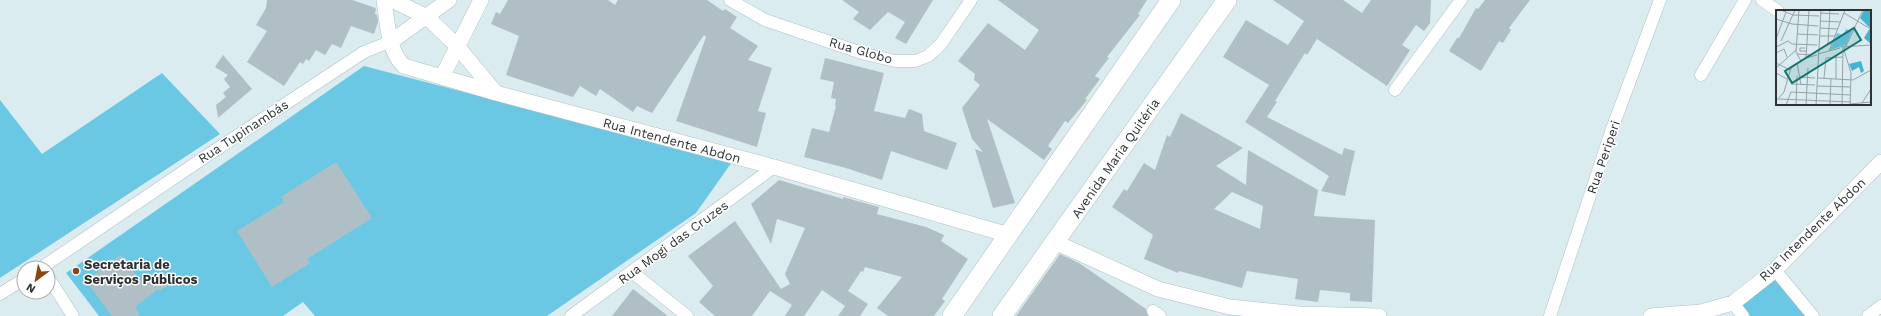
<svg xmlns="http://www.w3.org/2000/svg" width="1881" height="316" viewBox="0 0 1881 316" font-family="'Work Sans',sans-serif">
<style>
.green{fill:#6bc8e5}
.building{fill:#b0bfc5;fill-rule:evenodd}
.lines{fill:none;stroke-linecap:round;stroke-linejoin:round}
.minor-casing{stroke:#b0c0c6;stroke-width:13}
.tertiary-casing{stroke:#b0c0c6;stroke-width:16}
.primary-casing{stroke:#b0c0c6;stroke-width:20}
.minor{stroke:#fff;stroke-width:12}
.tertiary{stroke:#fff;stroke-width:15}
.primary{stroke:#fff;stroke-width:19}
.poi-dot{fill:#87470e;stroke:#fff;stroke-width:1.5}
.labels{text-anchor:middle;stroke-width:3;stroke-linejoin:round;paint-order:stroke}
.street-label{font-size:13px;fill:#2d3335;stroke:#fff}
.poi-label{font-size:13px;font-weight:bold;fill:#2d3335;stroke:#fff;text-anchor:start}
.inset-road{fill:none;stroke:#95a2a6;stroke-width:1}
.view{fill:#0f766e;fill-opacity:0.15;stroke:#0f766e;stroke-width:2}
.inset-edge{fill:none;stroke:#2d3335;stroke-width:2}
</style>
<rect width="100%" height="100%" fill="#dbecf1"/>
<path class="green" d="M364,66L732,162L696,213L547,316H315L303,302L283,316H99L66,273Z
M162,73L220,134L0,278V100L42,154Z
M1773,275L1807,316H1750L1738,303Z"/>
<path class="building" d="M267,0H352L376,8L375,14L377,15L378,22L374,34L351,26L341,48L332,44L325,55L316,50L309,61L306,59L303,64L300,62L284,86L247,62L267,31L256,25L266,8Z
M508,0H608L615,5L618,0H707L723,11L725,9L737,17L730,28L758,46L748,60L772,68L758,111L766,113L757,147L676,121L706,37L704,35L652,113L637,106L633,112L600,89L596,96L580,86L573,97L506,75L519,36L491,24L496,12L500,14Z
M842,0H933L906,44L895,38L905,22L888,12L870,30L853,19L859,12Z
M998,0H1147L1138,14L1140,15L1107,57L1109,58L1095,76L1100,79L1085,99L1087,100L1068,123L1065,121L1048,146L1052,149L1044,160L987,119L1015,203L993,208L975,149L983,152L972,139L962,108L980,85L974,80L975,74L958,61L988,23L1025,50L1039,30Z
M1273,0H1343L1362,13L1371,0H1431L1430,23L1424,31L1416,25L1402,45L1410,50L1387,86L1317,39L1307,55L1305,53L1275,101L1277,102L1267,117L1342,155L1344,148L1355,151L1345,196L1321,191L1329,176L1245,122L1269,85L1223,57L1246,20L1288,45L1304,21Z
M1485,0H1530L1509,28L1511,30L1503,43L1499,41L1481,71L1449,51L1457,38H1459L1476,8L1478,9Z
M223,55L252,89L218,118L216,105L226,97L223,93L230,87L224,79L228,75L215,67Z
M825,58L884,73L874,111L905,118L909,109L922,114L924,131L957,143L947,170L891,151L882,180L846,168L804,157L812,128L829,132L836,106H835L836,99L831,98L834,82L820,79Z
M1181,113L1243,148L1216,166L1246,185L1248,150L1318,190L1314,216L1375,220L1372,302L1350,301V293L1320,290L1318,302L1295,299L1298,279L1247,271L1242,288L1179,271L1178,273L1144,259L1153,235L1112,207L1124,189L1127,191L1144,163L1155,170L1167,135L1170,137ZM1232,192L1263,206L1260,229L1214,209Z
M336,162L372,218L307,259L310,263L272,287L237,231L284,202L281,197Z
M779,180L843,199V197L879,207L877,214L926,227L944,235L941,241L968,259L942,299L945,301L934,316H888L877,308L902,277L865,267L863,272L861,271L848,291L868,304L860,316H838L845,306L822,290L804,316H785L792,305L770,291L752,316H715L699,302L713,286L688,256L735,221L781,289L790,284L785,274L805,228L777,219L771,244L751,204Z
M1060,254L1079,263L1146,309L1148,316H1016Z
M121,255L143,284L164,272L171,284L159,291L158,289L135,307L140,316H112L86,281Z
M633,289L668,316H612Z"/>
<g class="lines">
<g class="minor-casing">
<path id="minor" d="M730,0L765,20L865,54L895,61H915L928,56L941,44L971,0
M1762,0L1778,11
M1701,75L1745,0
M1395,90L1461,0
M41,268L202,159L364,52L392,41
M1775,270L1813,316
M632,272L687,316
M48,277L73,316
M0,294L24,279
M1733,303L1743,316
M1153,311L1160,316
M571,316L774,167
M1550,316L1612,129L1660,0
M1868,316L1881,306"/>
</g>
<g class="tertiary-casing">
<path id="tertiary" d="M384,0C387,20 388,52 404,66L496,93L774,167L1009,235
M392,0L427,17L457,46L496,93
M392,41L449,0
M442,77L481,0
M1055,242L1158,289L1230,307L1299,314L1379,316
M1651,316L1701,312L1733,303L1775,270L1881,162"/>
</g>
<g class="primary-casing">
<path id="primary" d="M952,316L1171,0
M1002,316L1227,0"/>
</g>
<use href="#minor" class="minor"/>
<use href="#tertiary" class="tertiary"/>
<use href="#primary" class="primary"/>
</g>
<circle class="poi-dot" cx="76" cy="271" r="4"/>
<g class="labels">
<g class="street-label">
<text transform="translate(861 50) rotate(16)" y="5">Rua Globo</text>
<text transform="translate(243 131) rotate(-33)" y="5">Rua Tupinambás</text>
<text transform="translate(672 140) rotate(15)" y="5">Rua Intendente Abdon</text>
<text transform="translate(1603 157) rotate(-71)" y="5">Rua Periperi</text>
<text transform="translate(1115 158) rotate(-55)" y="5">Avenida Maria Quitéria</text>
<text transform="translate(1812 229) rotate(-44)" y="5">Rua Intendente Abdon</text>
<text transform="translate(673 242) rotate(-36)" y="5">Rua Mogi das Cruzes</text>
</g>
<g class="poi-label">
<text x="84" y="269">Secretaria de<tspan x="84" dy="15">Serviços Públicos</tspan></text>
</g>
</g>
<g transform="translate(1776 10)">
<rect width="95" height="95" fill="#dbecf1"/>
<path d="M70,19L76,21L70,35L54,40L61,23L67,25Z" fill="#6bc8e5"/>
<path d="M88,0H95V34L88,28L94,18L84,8ZM85,51L88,61L85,63L83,57L76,61L73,54Z" fill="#43b3d4"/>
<path class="inset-road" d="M5,0L17,5L43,6M23,0L20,42L25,51M44,3L63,4M68,3L93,18M0,9L16,14L42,16M44,11L65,12M44,18L62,19M21,24L42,25M44,26H59M0,29L10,2M5,31L19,0M52,34L54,0M0,37L12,31L16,34L41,35M65,37L95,35M29,38H24V41H30M53,41L69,0M0,43L8,39L11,47M21,44L35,45M42,44L64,38M30,48L33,0M0,53L14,60M21,53L25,75M0,58L20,40M0,63L11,69M24,67L39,68M42,68L77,70L95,60M48,68L50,48L67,47M60,69V46M16,74L39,75M41,76L75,77M3,89L75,92M0,91L8,82L15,58L30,48L41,45M86,93L95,79M74,94L95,92M10,95L15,82L75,85M20,95L21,66M30,95L32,58M40,95L45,0M54,95L55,69M66,95L67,37M74,95L75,63L68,40L87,0"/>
<path class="view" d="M78,18L85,30L16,73L9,61Z"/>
<rect width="95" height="95" class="inset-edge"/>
</g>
<g transform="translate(36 280) rotate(212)"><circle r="19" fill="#ffffff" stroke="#abadae"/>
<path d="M0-3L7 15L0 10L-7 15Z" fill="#87470e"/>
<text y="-6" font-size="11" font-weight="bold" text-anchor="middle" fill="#2d3335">N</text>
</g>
</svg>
